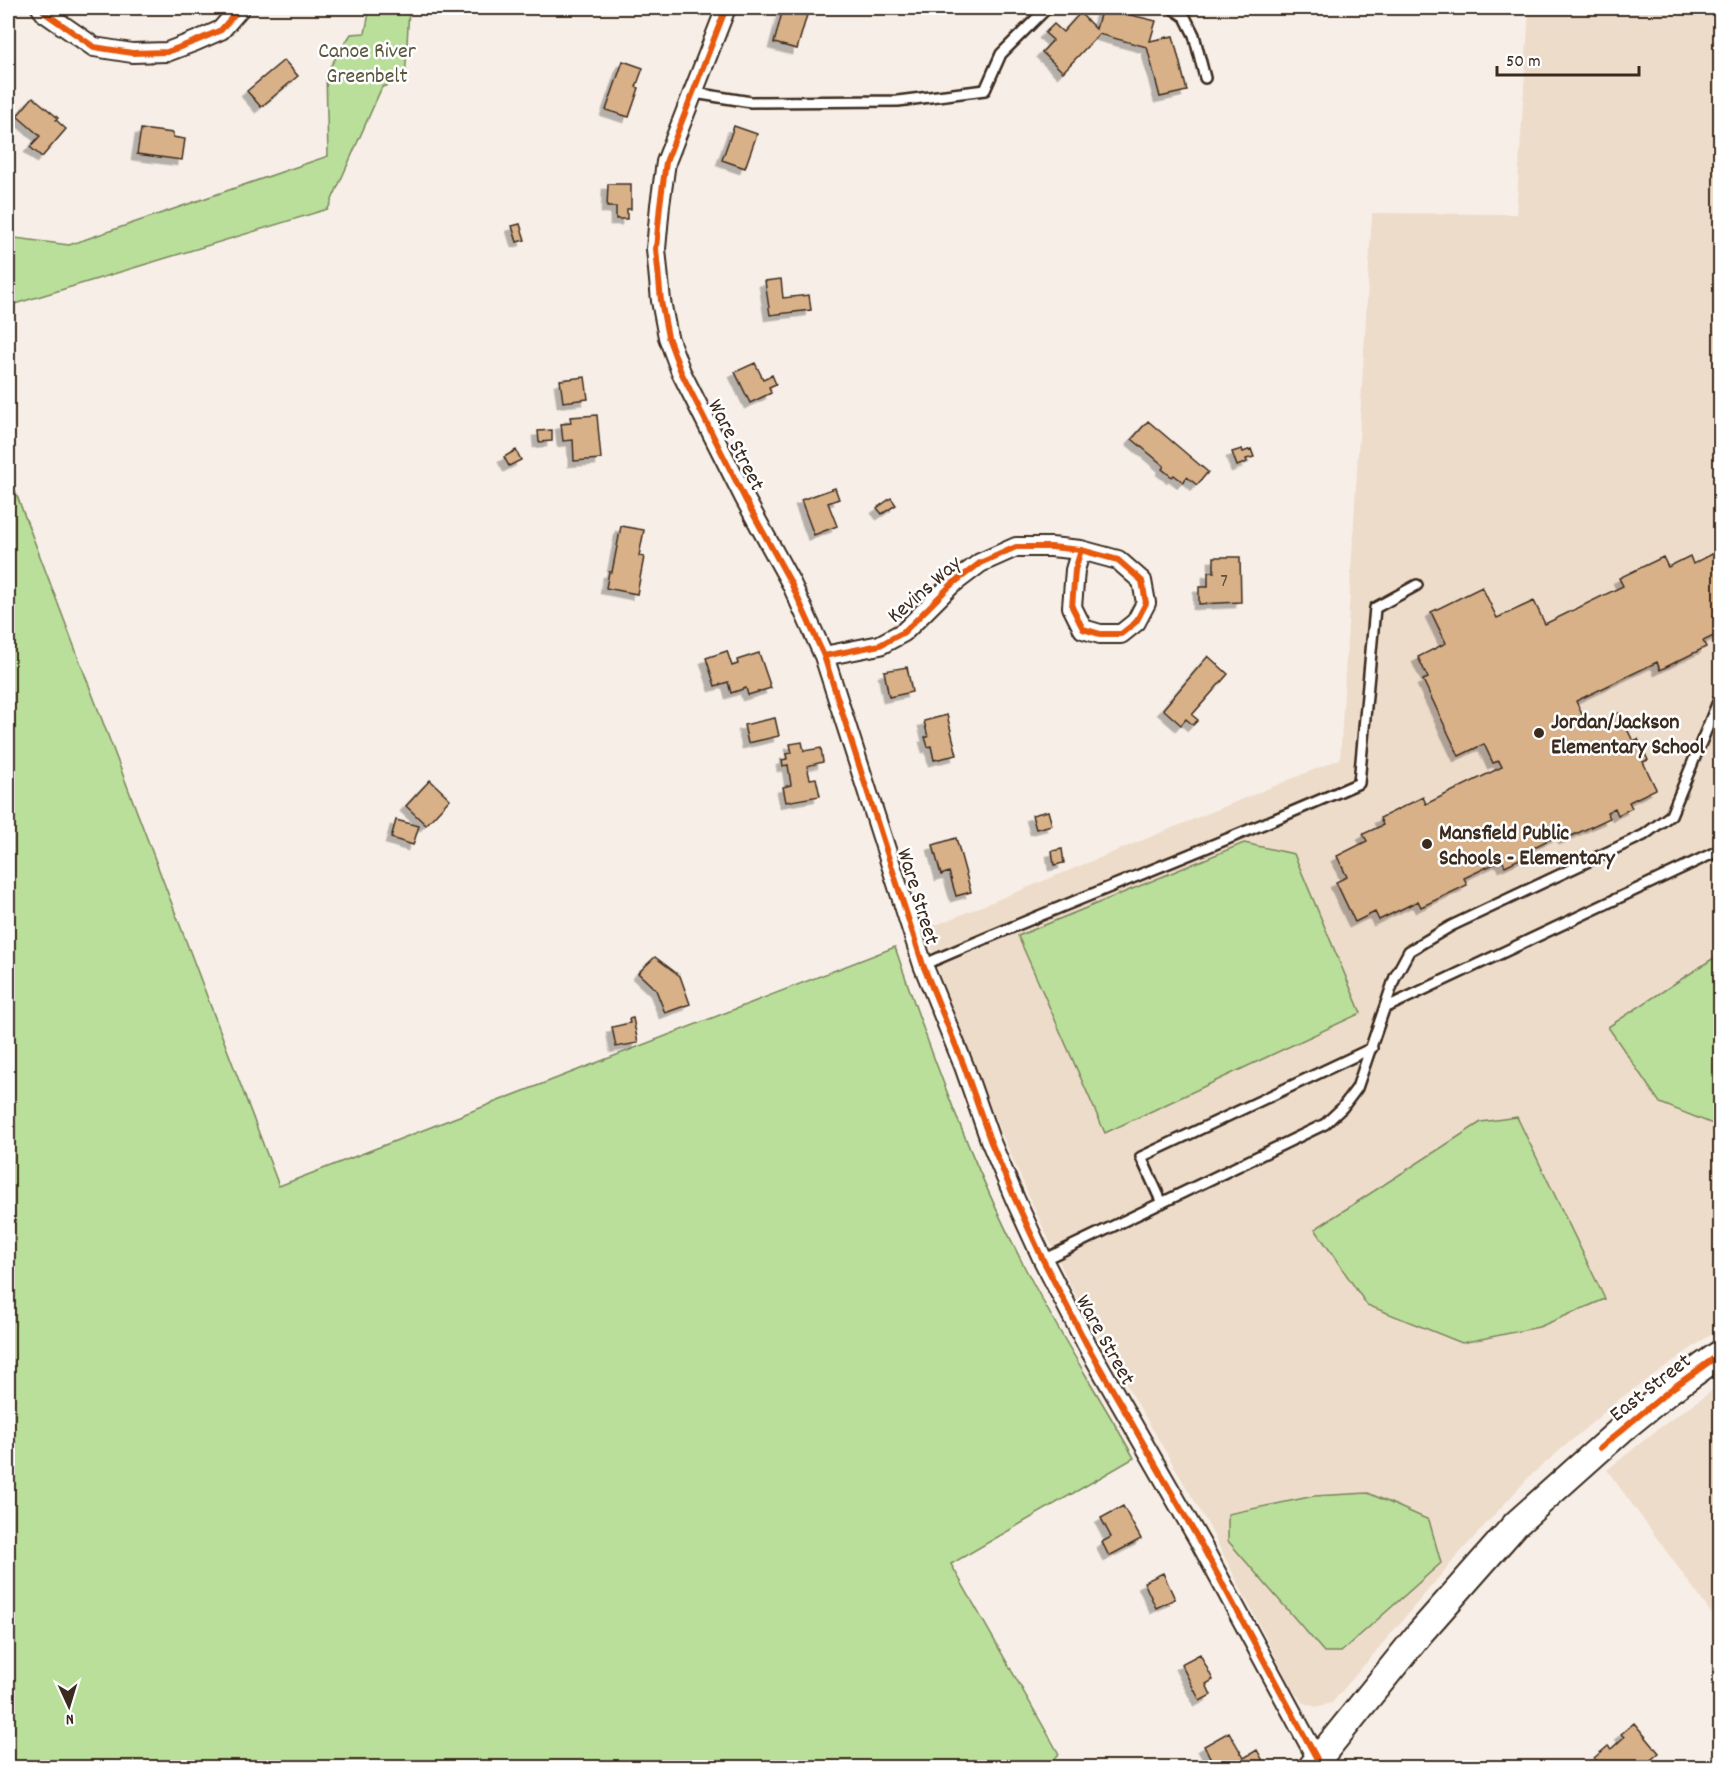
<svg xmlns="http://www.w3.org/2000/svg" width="1728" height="1775" viewBox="0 0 1728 1775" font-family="Dekko,sans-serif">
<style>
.built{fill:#eedccb}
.green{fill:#b9df9a;stroke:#7a845c;stroke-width:1.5}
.building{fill:#d8b189;stroke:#3b2a1e;stroke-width:1.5;filter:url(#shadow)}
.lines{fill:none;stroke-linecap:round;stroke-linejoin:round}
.service-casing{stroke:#3b2a1e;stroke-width:14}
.minor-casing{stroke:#3b2a1e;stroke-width:22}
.secondary-casing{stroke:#3b2a1e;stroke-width:30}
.service{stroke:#fff;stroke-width:9}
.minor{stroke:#fff;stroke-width:18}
.secondary{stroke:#fff;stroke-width:26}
.cycleway-casing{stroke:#fff;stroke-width:10}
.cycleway{stroke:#e8590c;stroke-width:6}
.poi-dot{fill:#3b2a1e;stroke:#fff;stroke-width:2}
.labels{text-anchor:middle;stroke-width:5;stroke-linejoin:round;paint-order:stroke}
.number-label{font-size:20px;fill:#624c39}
.park-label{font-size:22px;fill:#5a573d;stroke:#fff}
.street-label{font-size:22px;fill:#3b2a1e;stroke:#fff}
.poi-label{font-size:22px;font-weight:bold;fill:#3b2a1e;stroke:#fff;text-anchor:start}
</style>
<defs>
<filter id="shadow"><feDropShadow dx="-5.5" dy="5.5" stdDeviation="0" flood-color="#0004"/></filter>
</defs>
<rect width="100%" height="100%" fill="#f7efe7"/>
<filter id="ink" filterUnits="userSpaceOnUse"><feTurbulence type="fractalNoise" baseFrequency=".0167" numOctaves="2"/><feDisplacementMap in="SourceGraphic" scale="12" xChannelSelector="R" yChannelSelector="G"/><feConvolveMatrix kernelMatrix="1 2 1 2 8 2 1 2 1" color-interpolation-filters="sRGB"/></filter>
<g filter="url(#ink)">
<path class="built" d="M1529,8H1720V1328L1621,1398L1529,1477L1458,1555L1332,1703L1316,1707L1303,1703L1292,1689L1206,1521L1099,1338L1070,1285L1035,1210L970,1062L946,996L926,929L1340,759L1372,213L1516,214Z
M1720,1385V1625L1607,1470L1658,1429Z"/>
<path class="green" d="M370,8H409L405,81L382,87L328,209L8,306V237L69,245L328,156L326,73L351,34L365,33Z
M8,472L279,1186L895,947C931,1054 971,1162 1023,1264C1057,1331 1098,1393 1134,1458L951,1564L1059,1754L1046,1767H8Z
M1244,843L1294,854L1361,1013L1105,1133L1018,936Z
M1720,954V1127L1660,1103L1608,1027Z
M1517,1117L1605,1299L1539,1327L1462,1343L1367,1305L1315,1229L1481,1122Z
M1368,1493L1429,1520L1441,1563L1341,1652H1324L1228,1541V1514L1314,1496Z"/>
<path class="building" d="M1102,8L1156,21L1150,41L1173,36L1187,91L1160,97L1147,47L1099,34L1063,72L1042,52L1053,40L1045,33L1054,24L1063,32L1080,13L1096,29Z
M783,9L807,15L797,49L774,43Z
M284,60L298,76L261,107L247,91Z
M623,61L643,68L636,87L639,88L629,117L606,110Z
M33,97L58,118L56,120L66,129L42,157L30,147L40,136L17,116Z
M734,126L757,134L745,168L722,160Z
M141,129L173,133V137L185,139L182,160L137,154Z
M608,184H631V209H627V219H616V207H607Z
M520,224L525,240L517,242L512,226Z
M781,279L783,298L809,295L811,310L770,315L765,281Z
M755,363L763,379L772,375L776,384L769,387L771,393L750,403L735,372Z
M585,377L588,399L563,402L560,380Z
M597,415L601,459L574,461L573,440L563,441L561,424L571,423L570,417Z
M1148,421L1208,472L1197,485L1187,477L1183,482L1174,475L1172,477L1162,469L1164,466L1132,439Z
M552,430V441L539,442L538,431Z
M1242,449L1243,452L1251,449L1254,457L1246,459L1247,462L1237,466L1232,452Z
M516,450L521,460L509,466L504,457Z
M835,488L839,499L828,503L837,526L814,535L801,500Z
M891,498L896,505L882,514L877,508Z
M621,526L644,530L639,556L644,557L637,594L606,588L609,572H612Z
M1720,550V633L1703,641L1706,647L1660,670L1657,662L1576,701L1588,728L1619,713L1633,741L1638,739L1648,760L1643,762L1656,789L1629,802L1632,808L1618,815L1615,808L1607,812L1610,818L1565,839L1562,833L1526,851L1528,855L1505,866L1502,860L1464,878L1467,885L1421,907L1418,901L1379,920L1375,912L1355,922L1336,882L1347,877L1337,856L1367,841L1363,834L1383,825L1380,818L1423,797L1426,804L1502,767L1499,761L1493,763L1484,744L1459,756L1423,680L1428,678L1418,657L1446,643L1431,612L1482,587L1497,618L1534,601L1545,624L1623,586L1619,578L1663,557L1668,567L1690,556L1693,564Z
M1214,557H1240L1241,602L1199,604V587H1208V572H1214Z
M727,651L732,666L738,664L737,660L759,653L771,688L748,695L746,688L731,693L728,682L715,686L706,658Z
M1208,656L1228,674L1192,715L1198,720L1193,725L1186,719L1181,725L1163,709Z
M907,667L912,692L889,697L884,671Z
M947,715L957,755L934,760L931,746L928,747L925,737H928L924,721Z
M775,718L779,736L748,743L744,725Z
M802,742L804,751L821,748L823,762L807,766L810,779L816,778L820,796L786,802L783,787L791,785L788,765L783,766L782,760L787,759L786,754L792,753L790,744Z
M430,780L450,799L426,825L406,806Z
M1048,811L1052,825L1036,829L1032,815Z
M396,820L419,826L413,845L391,838Z
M956,838L971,892L956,896L949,872L941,875L933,845Z
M1062,849L1064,863L1054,865L1052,851Z
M655,957L680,976L690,1004L665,1013L656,990L638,973Z
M633,1018L638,1043L616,1047L612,1027L630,1023L629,1019Z
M1123,1506L1141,1539L1109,1556L1102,1542L1111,1537L1101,1518Z
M1163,1573L1175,1599L1156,1608L1144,1582Z
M1200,1654L1213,1680L1206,1684L1211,1695L1200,1701L1181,1664Z
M1634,1723L1659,1753L1645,1765L1647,1768H1602L1594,1758L1608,1746L1611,1749L1624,1737L1621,1734Z
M1229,1732L1244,1758L1257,1750L1267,1768H1234L1231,1761L1216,1768L1204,1746Z"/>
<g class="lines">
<g class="service-casing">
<path id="service" d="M1172,8L1185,17L1194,35L1205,78
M694,93L751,102L898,101L985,90L1001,54L1045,10L1050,8
M923,965C1067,902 1215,847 1359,783L1375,608L1417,585
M1385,1008L1720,850
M1162,1203L1141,1157L1372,1048
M1043,1260L1325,1124L1342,1108L1357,1088L1395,977L1409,951L1451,926L1644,835L1671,815L1720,697"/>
</g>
<g class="minor-casing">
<path id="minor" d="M41,8L45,13L94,47L132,53L167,52L196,41L221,30L240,8
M726,8L666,162L660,205L656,249L661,301L668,337L681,372L745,499L791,583L824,656L923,965L964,1066L990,1140L1015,1199L1043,1260L1087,1345L1201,1544L1317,1759
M824,656L880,645L904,632L951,585L980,563L1016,547H1051L1081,550L1118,560L1142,581L1146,603L1136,622L1121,634H1100L1083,629L1072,607L1075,570L1081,550"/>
</g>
<g class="secondary-casing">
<path id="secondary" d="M1311,1768L1420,1633L1516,1524L1621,1430L1670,1390L1720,1354"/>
</g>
<use href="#service" class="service"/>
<use href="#minor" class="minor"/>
<use href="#secondary" class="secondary"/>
<g class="cycleway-casing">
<path id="cycleway" d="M41,8L45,13L94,47L132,53L167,52L196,41L221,30L240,8
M726,8L666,162L660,205L656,249L661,301L668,337L681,372L745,499L791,583L824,656L923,965L964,1066L990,1140L1015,1199L1043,1260L1087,1345L1201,1544L1317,1759
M824,656L880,645L904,632L951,585L980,563L1016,547H1051L1081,550L1118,560L1142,581L1146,603L1136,622L1121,634H1100L1083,629L1072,607L1075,570L1081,550
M1600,1448L1670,1390L1720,1354"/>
</g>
<use href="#cycleway" class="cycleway"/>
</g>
</g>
<g class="poi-dot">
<circle cx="1539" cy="733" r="6"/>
<circle cx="1427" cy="844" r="6"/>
</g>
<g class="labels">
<g class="number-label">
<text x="1224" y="586">7</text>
</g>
<g class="park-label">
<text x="367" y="57">Canoe River<tspan x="367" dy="25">Greenbelt</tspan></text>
</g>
<g class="street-label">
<text transform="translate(738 444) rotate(63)" y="8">Ware Street</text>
<text transform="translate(923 588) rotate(-41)" y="8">Kevins Way</text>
<text transform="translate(920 896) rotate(73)" y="8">Ware Street</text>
<text transform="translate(1107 1339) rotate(61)" y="8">Ware Street</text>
<text transform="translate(1649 1386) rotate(-38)" y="8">East Street</text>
</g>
<g class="poi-label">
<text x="1551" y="728">Jordan/Jackson<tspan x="1551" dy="25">Elementary School</tspan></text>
<text x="1439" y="839">Mansfield Public<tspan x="1439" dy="25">Schools - Elementary</tspan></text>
</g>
</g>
<rect width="1728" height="1775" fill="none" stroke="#fff" stroke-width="30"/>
<rect x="15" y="15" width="1698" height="1745" fill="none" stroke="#3b2a1e" stroke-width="2" filter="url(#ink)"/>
<g transform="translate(69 1706) rotate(176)" stroke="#ffffff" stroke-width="4.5" paint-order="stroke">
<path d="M0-4.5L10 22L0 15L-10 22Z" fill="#3b2a1e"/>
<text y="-9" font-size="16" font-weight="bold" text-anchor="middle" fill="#3b2a1e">N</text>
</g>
<path d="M1497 66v9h142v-9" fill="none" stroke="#3b2a1e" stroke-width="3"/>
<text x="1506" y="66" font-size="18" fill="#3b2a1e" stroke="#ffffff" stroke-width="4.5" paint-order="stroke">50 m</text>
</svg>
